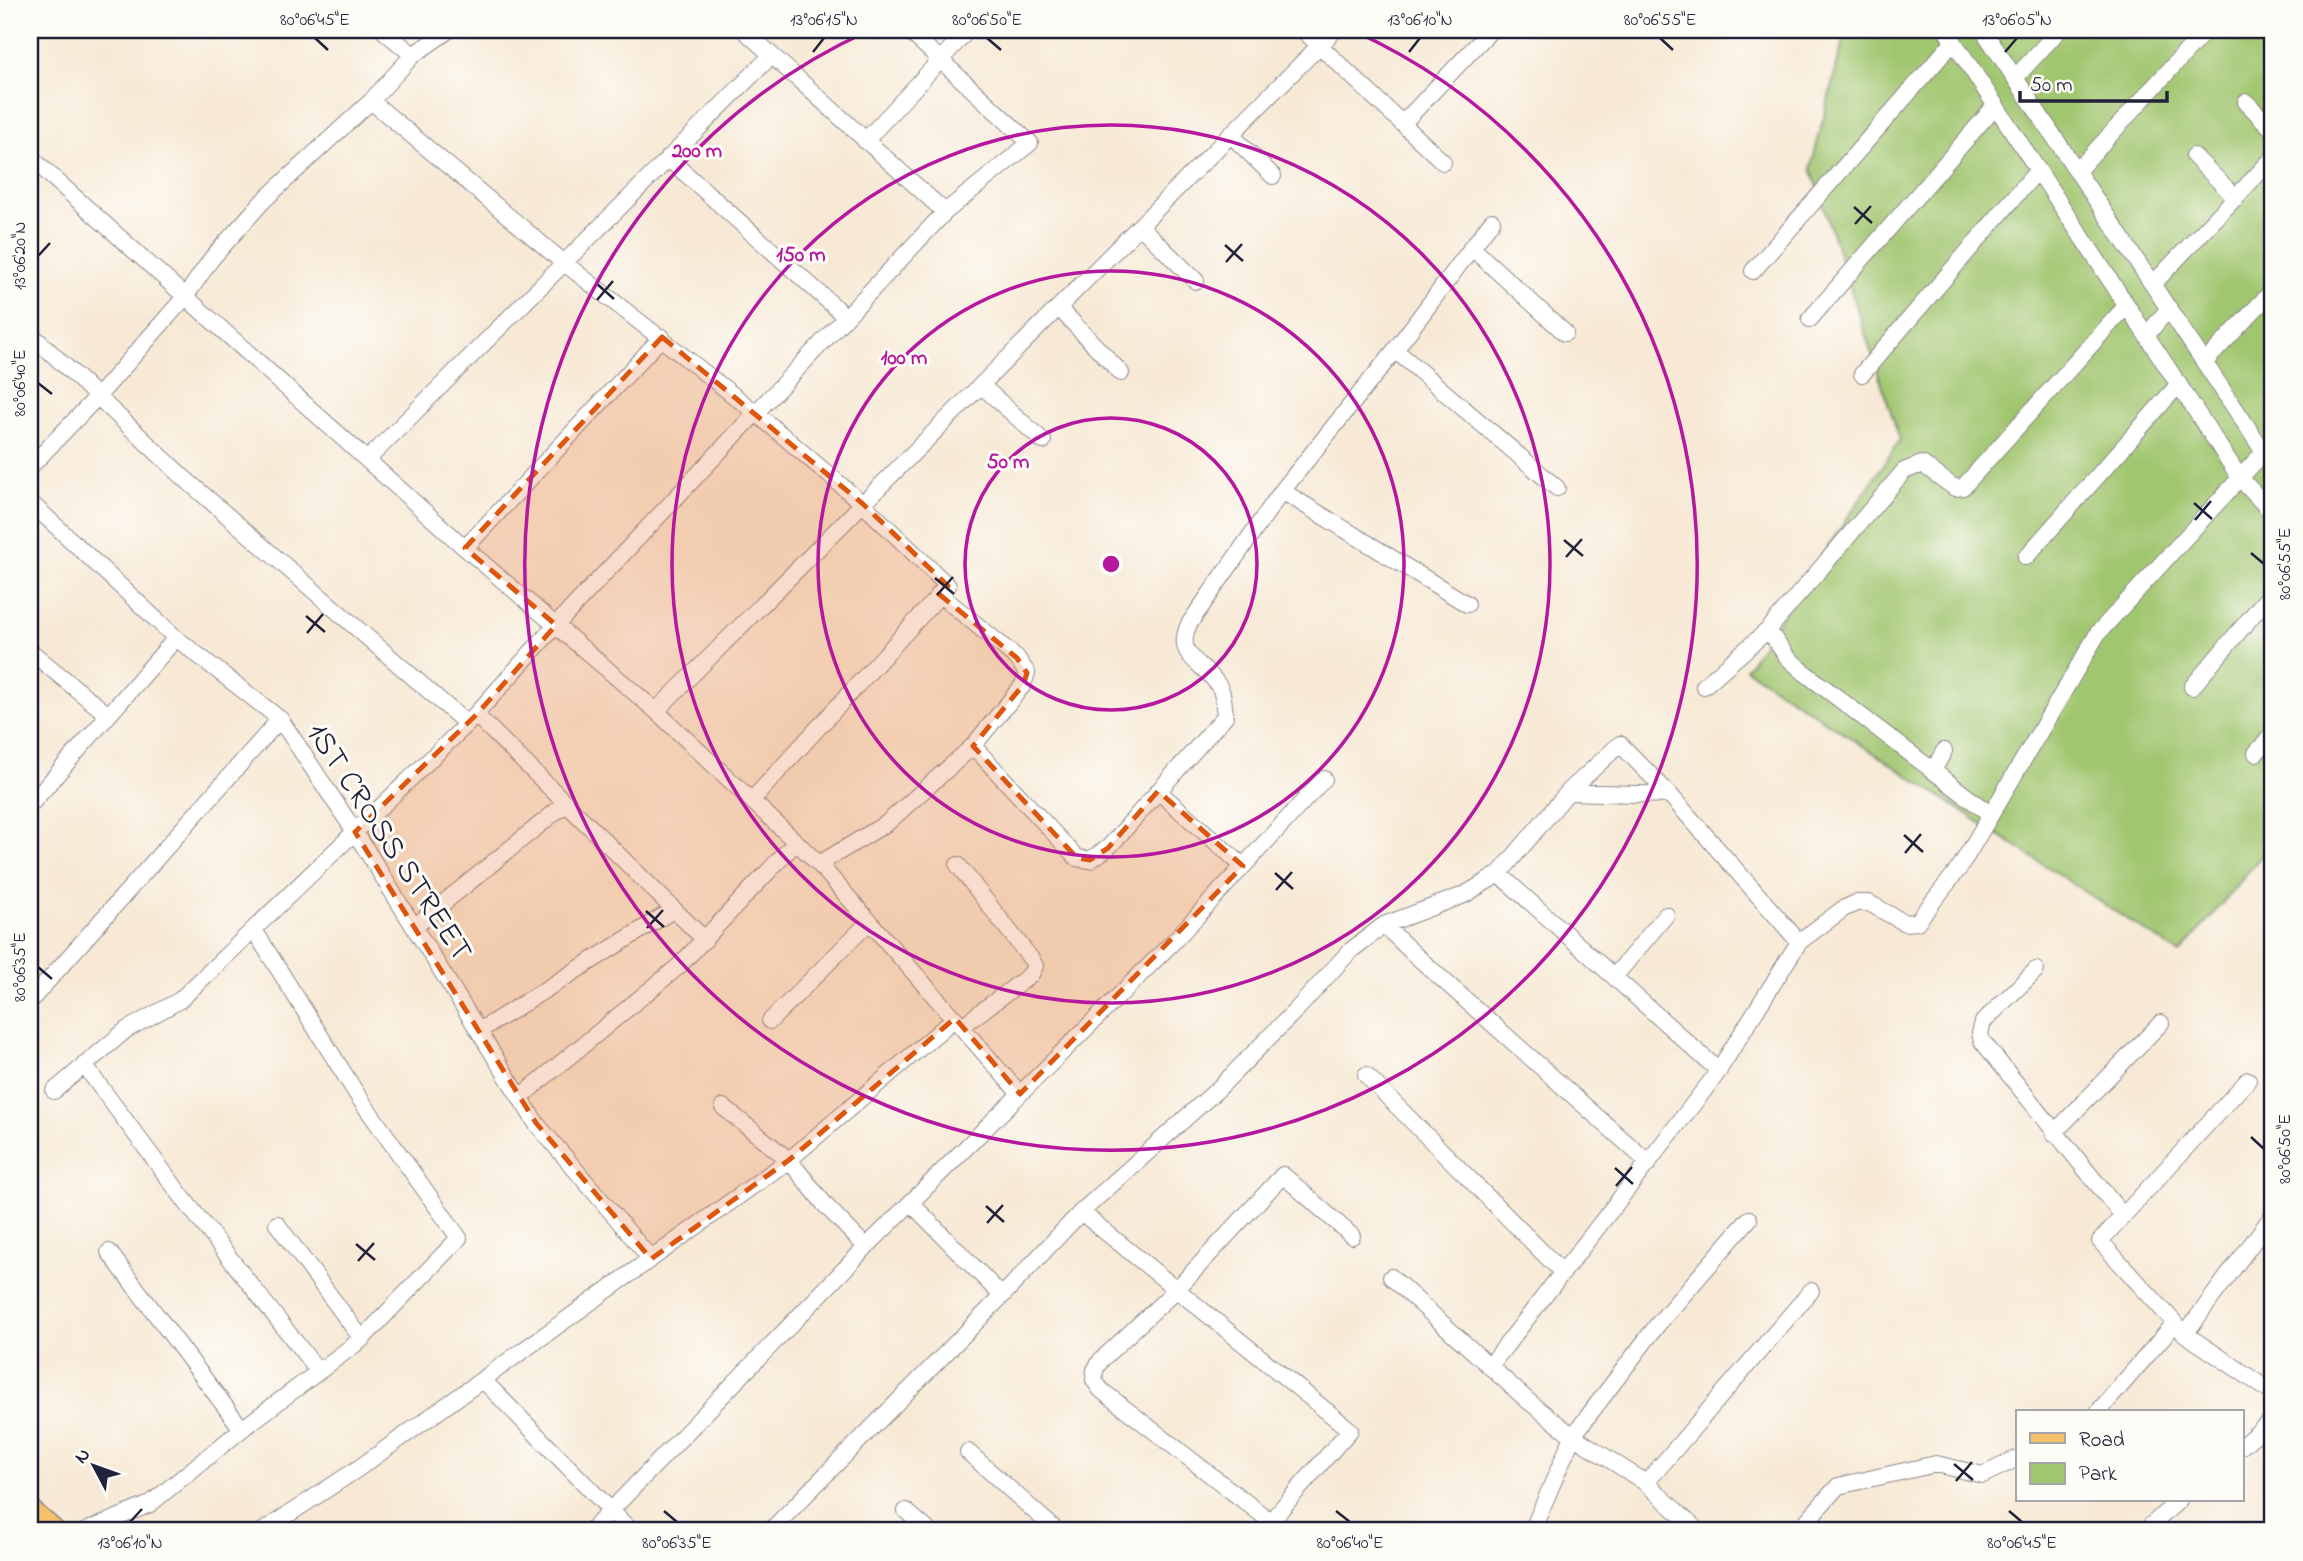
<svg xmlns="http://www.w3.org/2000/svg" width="2303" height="1561" viewBox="0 0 2303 1561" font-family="'Indie Flower',sans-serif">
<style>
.green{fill:#a1c670;stroke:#627456;stroke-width:2}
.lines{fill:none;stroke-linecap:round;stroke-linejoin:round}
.street-casing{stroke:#8c8688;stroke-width:18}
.primary-casing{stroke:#8c8688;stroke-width:27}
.street{stroke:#fff;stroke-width:16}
.primary{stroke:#f6c16b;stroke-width:24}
.marked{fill:#de560e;fill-opacity:0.2;stroke:#de560e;stroke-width:5;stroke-dasharray:14 9;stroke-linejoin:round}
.ticks{fill:none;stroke:#22223b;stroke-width:2.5}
.ring{fill:none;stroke:#b5179e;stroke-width:3.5}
.labels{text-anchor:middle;stroke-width:6;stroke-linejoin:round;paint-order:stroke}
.street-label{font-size:32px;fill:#22223b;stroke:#fdfcf7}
.centre{fill:#b5179e;stroke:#fdfcf7;stroke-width:3.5}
.ring-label{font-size:21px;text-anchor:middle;font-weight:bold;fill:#b5179e;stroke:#fdfcf7;stroke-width:6;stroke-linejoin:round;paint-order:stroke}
.neatline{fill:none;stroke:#22223b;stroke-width:2.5}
.ticks-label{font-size:18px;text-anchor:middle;fill:#22223b}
</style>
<rect width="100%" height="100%" fill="#fdfcf7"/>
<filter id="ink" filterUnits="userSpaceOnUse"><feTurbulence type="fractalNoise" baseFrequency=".0143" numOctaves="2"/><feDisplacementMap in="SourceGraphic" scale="14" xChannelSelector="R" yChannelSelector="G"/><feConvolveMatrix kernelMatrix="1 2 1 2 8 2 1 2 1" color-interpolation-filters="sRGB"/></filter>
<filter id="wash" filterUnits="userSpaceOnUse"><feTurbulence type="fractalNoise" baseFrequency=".00686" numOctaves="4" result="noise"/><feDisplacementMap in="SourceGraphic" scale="28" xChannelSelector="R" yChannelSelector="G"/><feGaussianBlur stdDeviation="1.57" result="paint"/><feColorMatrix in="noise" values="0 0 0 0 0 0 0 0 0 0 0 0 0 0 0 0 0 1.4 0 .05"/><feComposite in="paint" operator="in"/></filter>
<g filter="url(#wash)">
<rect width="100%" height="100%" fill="#f7e9d5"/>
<path class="green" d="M1846,30H2273V842L2180,954L1746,669L1900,440L1811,168Z"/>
</g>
<g filter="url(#ink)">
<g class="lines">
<g class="street-casing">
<path id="street" d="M383,30L413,55
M744,30L945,212
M1303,30L1443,162
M1946,30L2240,478L2273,514
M1983,30L2264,452L2273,461
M2265,30L2273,36
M2015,78L2059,30
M371,101L563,262L756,413L863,504L948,586L752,800
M2246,102L2273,130
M1403,123L1491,30
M1231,135L1273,176
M865,141L968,30
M2194,156L2236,198
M30,157L465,548L656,711L796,842L819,864L1020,1094
M668,158L846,317
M2077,171L2206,30
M1140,226L1196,281
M1471,247L1565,333
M1753,271L1954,41
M2153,284L2273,158
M1059,308L1121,373
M1810,319L1996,105
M30,333L184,478L467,724
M2147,335L2169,308
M1395,350L1557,488
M2205,362L2273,290
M1862,374L2038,170
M981,385L1043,441
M367,460L772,55
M30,467L98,396L185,297L212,258L263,201L371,101L413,55L449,30
M1282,491L1467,604
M30,502L176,638L280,719L355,832L536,1123L651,1259
M465,548L662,337
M2026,557L2179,384
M1768,630L1787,657L1805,673L1991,815
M30,651L108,715
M1704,686L1768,630L1904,471L1922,464L1955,488L1963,487L2127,305
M2192,687L2273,591
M656,711L1335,30
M476,715L705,940
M973,746L1077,858L1090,860L1108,848L1225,716C1224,707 1224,696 1220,688C1205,661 1173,659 1189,624L1282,491L1395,350L1492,221
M2256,753L2273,734
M1933,771L1944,751
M1158,791L1243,866
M1568,792L1670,795
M30,805L176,638
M819,864L887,823L973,746L1023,685L1027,673L1017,658L939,594
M958,865L1031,959L1035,966L1031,974L1025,979L962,1026
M1499,874L1719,1071
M1384,925L1414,954L1649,1163
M414,927L565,804
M2036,970L1983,1022L1980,1033L1982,1041L2123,1216
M1614,977L1666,915
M30,1001L280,719
M770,1021L870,921
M479,1031L673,910
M84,1065L186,1202L318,1371
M1366,1075L1563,1273
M2248,1080L2100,1241L2185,1334L2273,1393
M54,1091L126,1030L180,1000L467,724L556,625L945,212L1030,143L908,30
M520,1097L679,966L796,842
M723,1107L789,1160L955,1018
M2054,1133L2161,1023
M911,1203L1002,1296
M1081,1212L1350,1430L1262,1531
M277,1224L362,1339
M109,1252L242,1429
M1391,1277L1527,1400L1573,1436L1646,1483L1698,1531
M2185,1334L2273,1215
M1490,1366L1715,1076L1799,942L1843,909L1856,903H1869L1905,923L1917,922L1960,867L2098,633L2273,442
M483,1380L631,1531
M2098,1412L2175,1323
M2242,1446L2273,1419
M968,1452L1057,1531
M1646,1483L1811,1291
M906,1511L929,1531
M1270,1521L1101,1390L1094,1380L1095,1370L1101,1360L1176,1290L1283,1175L1352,1236
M86,1531L150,1504L242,1429L362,1339L459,1238L358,1096L254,930
M263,1531L359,1468L789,1160L826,1206L866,1247
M591,1531L866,1247L1173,942L1324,779
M770,1531L1002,1296L1081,1212L1218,1089L1298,1008L1350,951L1384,925L1464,895L1499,874L1568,792L1620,744L1670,795L1799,942
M1532,1531L1573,1436L1658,1324L1749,1219
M1798,1531L1838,1486L1936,1464L1983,1475L2018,1458
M2145,1531L2179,1500"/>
</g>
<g class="primary-casing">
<path id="primary" d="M30,1512L52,1531"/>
</g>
<use href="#street" class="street"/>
<use href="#primary" class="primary"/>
</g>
</g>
<path class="marked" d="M662,337L863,504L948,586L939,594L1017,658L1027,673L1023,685L973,746L1077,858L1090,860L1108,848L1158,791L1243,866L1020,1094L955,1018L789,1160L651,1259L536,1123L355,832L476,715L556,625L465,548Z"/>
<path class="ticks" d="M315,38L328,50M987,38L1001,50M1660,38L1673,50M813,52L824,38M1409,52L1420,38M2005,52L2017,38M1854,207L1872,223M1855,224L1871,206M1225,245L1243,261M38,256L50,243M1226,262L1242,244M596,283L614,299M597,300L613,281M38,383L52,394M2194,503L2212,519M2195,520L2211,501M1564,540L1583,556M2251,553L2264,564M1566,557L1582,539M935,578L954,594M937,595L953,577M306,616L325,632M307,633L323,614M1904,835L1923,852M1905,853L1921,834M1275,873L1293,889M1276,890L1292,872M646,911L664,927M647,928L663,910M38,967L52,979M2251,1137L2264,1149M1615,1168L1633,1184M1616,1186L1632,1167M986,1206L1004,1222M987,1223L1003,1205M356,1244L375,1260M358,1261L374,1243M1954,1464L1973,1480M1956,1481L1972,1462M664,1511L677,1522M1336,1511L1350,1522M2009,1511L2022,1522M130,1522L142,1509"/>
<g class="ring">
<circle cx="1111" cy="564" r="146"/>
<circle cx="1111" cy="564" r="293"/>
<circle cx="1111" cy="564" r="439"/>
<path d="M1354 31A586 586 0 1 1 868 31"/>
</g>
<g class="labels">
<g class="street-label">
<text transform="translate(391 841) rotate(57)" y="11">1ST CROSS STREET</text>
</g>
</g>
<circle cx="1111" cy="564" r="10" class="centre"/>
<g class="ring-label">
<text x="697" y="157">200 m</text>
<text x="801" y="261">150 m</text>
<text x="904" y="364">100 m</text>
<text x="1008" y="468">50 m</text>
</g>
<rect width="2303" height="1561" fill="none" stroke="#fdfcf7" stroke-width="77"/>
<rect x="2016" y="1410" width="228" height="91" fill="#fdfcf7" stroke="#a5a5ac" stroke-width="2"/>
<rect x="2030" y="1433" width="35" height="10" fill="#f6c16b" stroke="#a5a5ac" stroke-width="2"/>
<text x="2079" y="1446" font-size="21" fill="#22223b">Road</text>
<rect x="2030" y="1463" width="35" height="21" fill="#a1c670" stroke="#a5a5ac" stroke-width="2"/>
<text x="2079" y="1480" font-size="21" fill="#22223b">Park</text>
<g transform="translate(94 1466) rotate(311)" stroke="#fdfcf7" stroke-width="5" paint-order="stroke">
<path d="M0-5L12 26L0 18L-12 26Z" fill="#22223b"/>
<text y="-10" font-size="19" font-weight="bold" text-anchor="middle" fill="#22223b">N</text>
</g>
<path d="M2020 91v10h147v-10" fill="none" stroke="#22223b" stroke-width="3.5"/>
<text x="2030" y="91" font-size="21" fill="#22223b" stroke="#fdfcf7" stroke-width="5" paint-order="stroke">50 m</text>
<rect x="38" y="38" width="2226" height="1484" class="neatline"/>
<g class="ticks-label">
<text x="315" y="25">80°06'45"E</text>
<text x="824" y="25">13°06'15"N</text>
<text x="987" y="25">80°06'50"E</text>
<text x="1420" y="25">13°06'10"N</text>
<text x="1660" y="25">80°06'55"E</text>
<text x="2017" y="25">13°06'05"N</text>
<text transform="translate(19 256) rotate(-90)" y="6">13°06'20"N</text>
<text transform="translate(19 383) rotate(-90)" y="6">80°06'40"E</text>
<text transform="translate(2284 564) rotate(-90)" y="6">80°06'55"E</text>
<text transform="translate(19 967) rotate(-90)" y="6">80°06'35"E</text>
<text transform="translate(2284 1149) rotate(-90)" y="6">80°06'50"E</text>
<text x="130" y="1548">13°06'10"N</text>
<text x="677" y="1548">80°06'35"E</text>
<text x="1350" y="1548">80°06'40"E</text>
<text x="2022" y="1548">80°06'45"E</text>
</g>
</svg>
